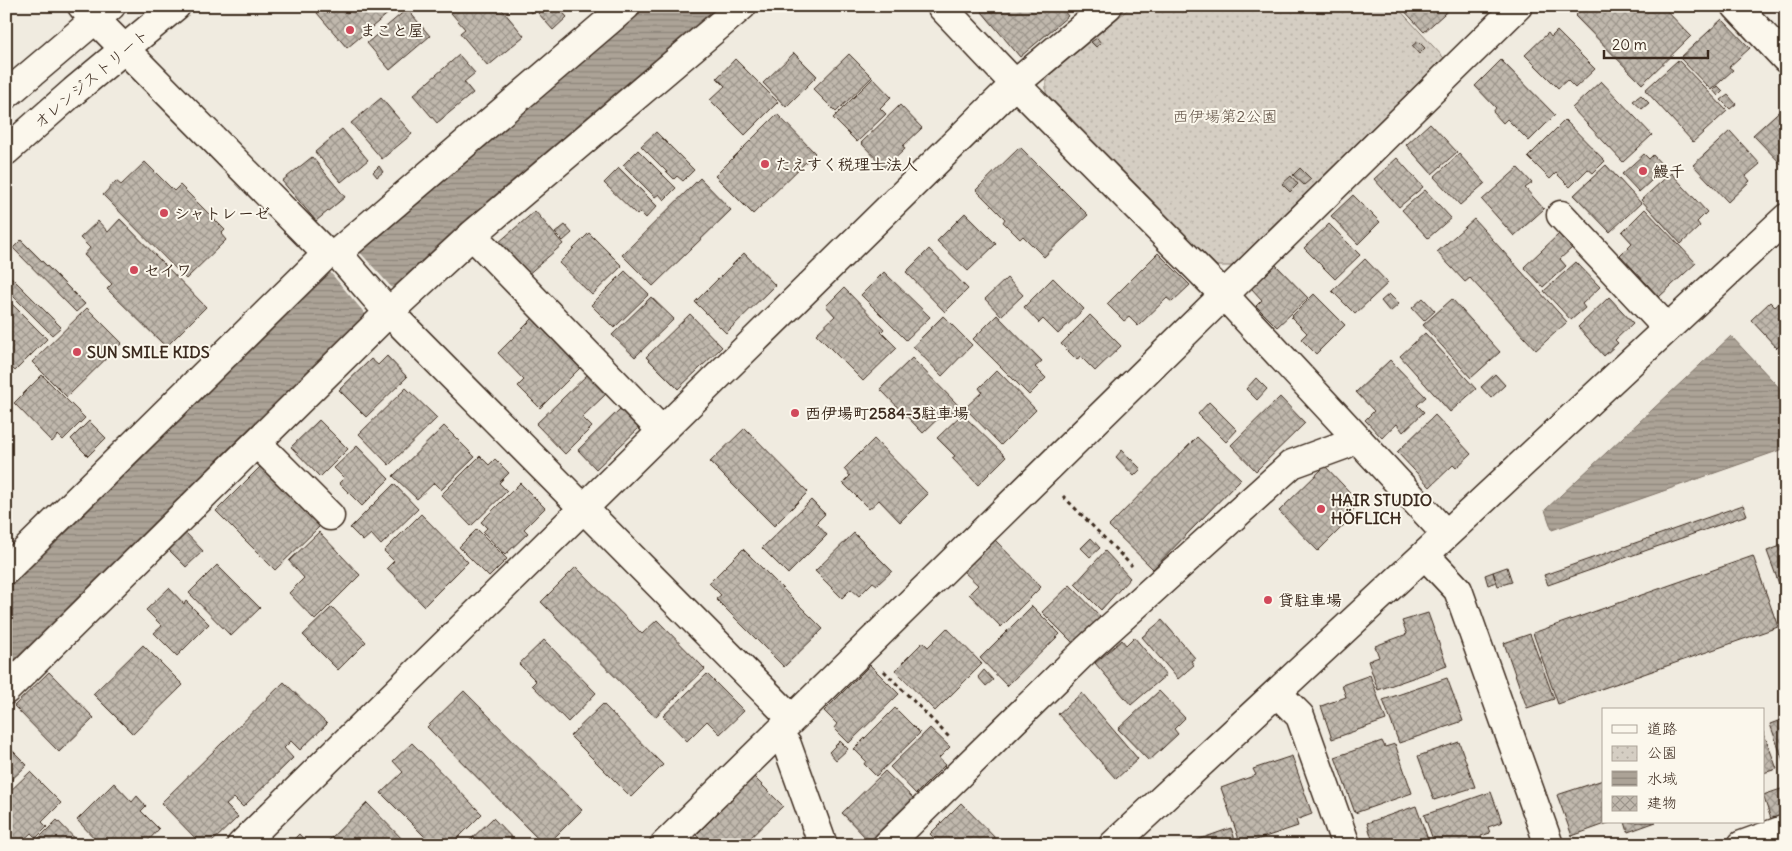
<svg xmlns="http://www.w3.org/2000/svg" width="1792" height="851" viewBox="0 0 1792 851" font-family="Delius,'Klee One',sans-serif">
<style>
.park{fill:url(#park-dots);stroke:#887c70}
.water{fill:url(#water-rules);stroke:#7f7367}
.pier{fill:#f0ebe0}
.building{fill:url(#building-cross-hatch);stroke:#3b2a1e}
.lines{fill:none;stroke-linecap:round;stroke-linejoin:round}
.minor-casing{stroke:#3b2a1e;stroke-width:31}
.tertiary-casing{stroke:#3b2a1e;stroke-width:31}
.path{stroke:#3b2a1e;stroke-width:3;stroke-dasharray:4 4;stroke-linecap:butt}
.minor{stroke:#fbf7ec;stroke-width:28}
.tertiary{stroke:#fbf7ec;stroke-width:28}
.poi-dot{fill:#d1495b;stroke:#fbf7ec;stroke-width:2}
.labels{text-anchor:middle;stroke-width:4;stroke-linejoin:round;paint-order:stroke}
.poi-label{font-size:16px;font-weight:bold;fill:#3b2a1e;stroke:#fbf7ec;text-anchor:start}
.street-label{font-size:16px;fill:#3b2a1e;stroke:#fbf7ec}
.park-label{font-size:16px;fill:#625347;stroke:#fbf7ec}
</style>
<defs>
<pattern id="park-dots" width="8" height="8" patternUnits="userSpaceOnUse" patternTransform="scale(1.25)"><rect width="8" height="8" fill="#d5cec3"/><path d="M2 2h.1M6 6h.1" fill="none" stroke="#b8b1a7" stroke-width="1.8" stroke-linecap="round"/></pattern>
<pattern id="water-rules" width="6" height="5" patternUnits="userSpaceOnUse" patternTransform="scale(1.25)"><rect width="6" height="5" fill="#aca397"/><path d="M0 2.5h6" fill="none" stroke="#8d857b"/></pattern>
<pattern id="building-cross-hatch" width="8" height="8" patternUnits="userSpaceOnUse" patternTransform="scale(1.25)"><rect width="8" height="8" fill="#c0b8ad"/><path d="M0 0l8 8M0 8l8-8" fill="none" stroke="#9d968c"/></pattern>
</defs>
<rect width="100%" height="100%" fill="#f0ebe0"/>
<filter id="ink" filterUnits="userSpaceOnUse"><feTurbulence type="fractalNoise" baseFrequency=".02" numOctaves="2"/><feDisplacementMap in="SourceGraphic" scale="10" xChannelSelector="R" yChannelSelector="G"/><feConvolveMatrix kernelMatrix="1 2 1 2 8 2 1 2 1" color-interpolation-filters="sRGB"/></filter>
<g filter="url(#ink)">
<path class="park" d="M1132,6H1396L1444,58L1232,266H1217L1046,93V78Z"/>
<path class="water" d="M646,6H718L462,223L378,301L6,668V592L328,275L361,249Z
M1731,336L1786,395V448L1552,530L1545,510Z"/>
<path class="pier" d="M357,249L394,290L367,316L329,271Z"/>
<path class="building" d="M325,6H397L347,48L317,13Z
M445,6H499L524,36L488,66L460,33L465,29Z
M525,6H540L531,13Z
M547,6H557L567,17L553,30L538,13Z
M977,6H1060L1068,16L1020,57Z
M1400,6H1453L1424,32Z
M1585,6H1662L1691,36L1642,84L1575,16Z
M407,9L430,36L390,70L367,43Z
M1722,19L1750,48L1729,67L1733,70L1711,90L1680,58Z
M1557,31L1595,69L1575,88L1567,80L1558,88L1525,55L1548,33L1551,37Z
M1097,38L1101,43L1096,47L1091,42Z
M1418,41L1425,48L1419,54L1412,46Z
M794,53L817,76L786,107L763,83Z
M849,54L872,77L836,112L813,89Z
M459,55L475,73L464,82L473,93L437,123L413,95Z
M735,59L778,102L745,135L710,100L725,86L717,78Z
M1501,60L1555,115L1529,141L1507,119L1503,123L1493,112L1496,108L1475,86Z
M1678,60L1727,111L1693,142L1645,90Z
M873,78L891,97L880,108L886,114L857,142L833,118Z
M1601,81L1652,135L1623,162L1572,108Z
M1718,86L1723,91L1718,96L1713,90Z
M1641,95L1649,103L1642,109L1633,101Z
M1728,95L1736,104L1730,109L1721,100Z
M381,98L412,134L382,159L351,123Z
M900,105L922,128L903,146L905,149L885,168L861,143Z
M1786,105V169L1753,135Z
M777,114L815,153L753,214L715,176Z
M1565,120L1605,161L1593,173L1588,169L1570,187L1556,173L1550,179L1528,157Z
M1430,123L1457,152L1432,174L1406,145Z
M342,129L368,160L341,182L315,152Z
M1730,131L1760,164L1746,176L1750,181L1728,202L1693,165Z
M656,132L694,170L683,181L677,176L674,179L641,146Z
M1020,147L1088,215L1044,257L1023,236L1020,239L1003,222L1005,219L976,190Z
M638,150L676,188L664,200L659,194L655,197L623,165Z
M1459,154L1485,183L1460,205L1434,177Z
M1644,154L1649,159L1653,155L1665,168L1639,192L1622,174Z
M312,157L345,197L316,221L282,181Z
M1397,158L1423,187L1399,207L1374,179Z
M145,162L174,191L180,185L225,230L221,234L226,240L186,279L103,195L116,181L121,185Z
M1606,165L1641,203L1610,232L1574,195Z
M379,166L383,172L377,177L373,172Z
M619,168L657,206L646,218L640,212L637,215L604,183Z
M1300,168L1311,179L1304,185L1293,175Z
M1518,168L1532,183L1525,188L1544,209L1514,236L1482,200Z
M1671,173L1707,212L1697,222L1700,226L1681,244L1641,200Z
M1291,176L1298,184L1290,192L1282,184Z
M700,178L731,210L653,286L622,255Z
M1425,190L1451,218L1428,238L1402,210Z
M1353,195L1380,222L1358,244L1331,216Z
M1645,209L1696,263L1659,297L1620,255L1632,243L1622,232Z
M535,211L563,244L526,276L498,243Z
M965,213L996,244L968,271L937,241Z
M120,219L206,307L166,347L107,289L112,284L84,255L90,248L80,238L98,221L108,232Z
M1474,219L1567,322L1536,350L1470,278L1465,282L1437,252Z
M1329,224L1360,255L1335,279L1304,248Z
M565,225L572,233L563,241L555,233Z
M589,233L622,266L592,295L559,263Z
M1559,234L1572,248L1560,259L1566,266L1543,287L1524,267Z
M21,240L85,304L76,312L13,248Z
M929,249L968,289L945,312L906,272Z
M744,253L775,285L726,333L695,302Z
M1158,253L1190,285L1172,302L1167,298L1138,326L1129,317L1124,321L1107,304Z
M1365,259L1388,283L1355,314L1332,291Z
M1576,262L1600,287L1582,304L1585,308L1571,320L1544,291Z
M1275,264L1308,298L1277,327L1256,306L1262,300L1251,288Z
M625,271L649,294L614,328L591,305Z
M6,272L61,327L52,335L6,289Z
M884,272L930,317L906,340L861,295Z
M1007,278L1023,295L1001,316L985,299Z
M1053,278L1084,309L1058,334L1043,319L1039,323L1024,307Z
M844,288L884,329L881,332L897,348L863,381L816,334L835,316L826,306Z
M1314,294L1345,325L1316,354L1301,339L1307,333L1291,317Z
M1389,294L1399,304L1390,312L1381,301Z
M651,297L674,319L635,357L612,335Z
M1609,297L1633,323L1615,340L1618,343L1604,356L1578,327Z
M1786,297V340L1777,348L1751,320L1770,302L1775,307Z
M6,298L47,339L15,371L6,362Z
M1423,298L1435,311L1424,321L1412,308Z
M1452,299L1500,352L1471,378L1423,325Z
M87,308L122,343L67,397L32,362Z
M690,314L722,347L678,389L646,357Z
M997,315L1042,361L1035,367L1046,378L1029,395L973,339Z
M1090,315L1121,346L1095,371L1080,356L1077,360L1061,344Z
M943,316L972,345L942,376L913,346Z
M533,318L581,367L540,408L518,386L524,380L498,353Z
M1425,333L1476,389L1450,412L1400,356Z
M387,356L407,377L366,417L339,390L371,359L378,365Z
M912,358L959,406L951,414L947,410L923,433L880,389Z
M1390,360L1426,397L1417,405L1424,412L1403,432L1397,424L1382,438L1365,420L1374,411L1356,392Z
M997,370L1036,410L1001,445L965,408L982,392L979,388Z
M588,374L607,393L582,417L592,427L565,454L536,424Z
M1495,374L1505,385L1491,398L1481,387Z
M42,375L85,418L63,440L58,435L52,442L14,403Z
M1256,378L1267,389L1257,400L1246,389Z
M406,388L437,418L389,465L359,434Z
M1280,397L1305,423L1256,471L1231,445Z
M1209,402L1237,430L1226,442L1198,414Z
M621,408L640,427L596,469L578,450Z
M962,414L1006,457L978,485L952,458L955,456L937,438Z
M1435,415L1471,454L1456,468L1453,465L1430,487L1397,452Z
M319,420L348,449L320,477L291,447Z
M89,421L106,438L88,456L71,439Z
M444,426L475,457L441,490L434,483L417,499L393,476Z
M745,428L808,492L774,526L710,462Z
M1197,437L1241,479L1153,569L1109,526Z
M874,439L928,494L900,522L879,500L869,509L843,483L850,476L844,469Z
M357,446L389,479L362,506L339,483L344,478L334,468Z
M1122,450L1141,469L1134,476L1116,457Z
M480,456L489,465L495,459L509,473L499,483L507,491L471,526L441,495Z
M261,466L320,526L275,570L216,511Z
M1325,466L1360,503L1344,519L1347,522L1318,551L1279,511Z
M520,483L545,508L524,529L528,533L505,555L483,532L487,528L481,522Z
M394,484L418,509L381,545L371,534L363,541L350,528Z
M811,500L825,514L816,523L827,535L788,574L762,548Z
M1743,505L1747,515L1548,585L1544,575Z
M421,514L468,562L424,606L387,568L394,561L384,551Z
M477,529L507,559L489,577L459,547Z
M185,532L203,551L186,567L168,549Z
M319,532L360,575L315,620L289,593L304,578L289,561Z
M854,533L892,571L877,585L873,582L859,596L851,589L842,598L815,571Z
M1091,538L1100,548L1090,557L1081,548Z
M995,540L1041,587L1001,627L969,594L978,585L963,571Z
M1786,544V603L1767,551Z
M743,549L823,629L784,667L716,599L721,595L709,583Z
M1105,551L1130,578L1101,610L1075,584Z
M1753,556L1778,627L1558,704L1533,633Z
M217,565L260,608L231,636L189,593Z
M576,567L642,634L657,620L705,669L655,717L541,602Z
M1507,567L1512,582L1498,586L1493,572Z
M1493,572L1496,582L1488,585L1485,575Z
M1070,585L1101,617L1074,644L1042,612Z
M169,588L184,604L186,601L209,624L177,656L154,633L162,626L146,610Z
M1032,606L1060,634L1007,686L980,658Z
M332,607L366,642L338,670L303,635Z
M1428,613L1447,666L1378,690L1368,661L1379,657L1375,646L1407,634L1402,621Z
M1162,620L1195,658L1191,661L1194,665L1178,679L1142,637Z
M947,628L982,664L935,711L895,670L923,642L928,647Z
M1530,634L1554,699L1527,708L1504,643Z
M1134,637L1166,675L1131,705L1095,663L1122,640L1126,645Z
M544,640L596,693L568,722L532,685L536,681L519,664Z
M143,645L183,685L133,734L93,694Z
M870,665L899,694L849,743L834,728L837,724L824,711Z
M984,670L993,680L986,686L978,677Z
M49,672L94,718L59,752L14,706Z
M707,674L744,711L720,734L707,721L687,741L663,716Z
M1370,675L1386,720L1332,739L1321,706L1346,697L1342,685Z
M1447,678L1463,721L1399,743L1383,700Z
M284,682L327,724L300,750L291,741L284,748L293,758L243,807L234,798L226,805L238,817L209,845H202L161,803Z
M464,691L582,810L547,845H544L427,727Z
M1159,691L1185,718L1174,729L1178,734L1149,761L1118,729Z
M1082,693L1138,759L1116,779L1058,714Z
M603,704L663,765L631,797L570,736Z
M895,708L920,733L876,776L864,764L866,761L854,749Z
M1786,718V769L1770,724Z
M930,728L950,747L939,758L945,765L916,794L890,767Z
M1763,731L1777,769L1763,773Z
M840,741L848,749L836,760L829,752Z
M1382,741L1385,747L1395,744L1412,793L1355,813L1335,757Z
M1459,742L1475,787L1434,800L1418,756Z
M412,743L482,814L451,845H433L381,793L403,772L393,761Z
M6,744L27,765L6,785Z
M1292,756L1312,814L1296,820L1298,826L1241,845L1221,788L1256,775L1253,769Z
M885,771L914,799L870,842L842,813Z
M30,772L61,803L42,822L47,827L36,838L31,833L18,845H6V795Z
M754,777L783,806L743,845H705L696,835Z
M1603,780V822H1611L1572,836L1557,795Z
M114,783L132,802L137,796L146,806L141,811L159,829L144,845H101L77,820Z
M1784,788L1786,794V814L1771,819L1763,795Z
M1491,792L1502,822L1488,827L1490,833L1481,836L1482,841L1471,845H1435L1424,815Z
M367,803L408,845H331L328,841Z
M961,803L1002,845H941L930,834Z
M1416,806L1430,845H1374L1367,823Z
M493,818L519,845H465Z
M57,820L81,845H32Z
M1625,822H1656L1628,832Z
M1231,828L1237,845H1183Z
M299,834L309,845H288Z"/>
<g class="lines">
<g class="minor-casing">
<path id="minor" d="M82,6L327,254
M941,6L1015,84L1224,295L1446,534
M1736,6L1786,59
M1561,215L1667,328
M472,235L662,431
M337,253L626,6
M257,443L330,516
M6,570L327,254L337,253L384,307L792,719
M6,690L389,312L472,235L742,6
M1277,693L1300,716L1346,845
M777,734L787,745L823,845
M241,845L1015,84L1108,6
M664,845L1518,6
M887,845L1086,650L1292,464L1344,445L1354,435
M1742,845L1786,829"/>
</g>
<g class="tertiary-casing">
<path id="tertiary" d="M6,95L111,6
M6,151L74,91L176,6
M1425,555L1458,590L1549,845
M1113,845L1786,218"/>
</g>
<path class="path" d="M1063,496L1132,566
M884,671L950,738"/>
<use href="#minor" class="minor"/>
<use href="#tertiary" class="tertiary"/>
</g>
</g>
<g class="poi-dot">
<circle cx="350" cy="30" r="5"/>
<circle cx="765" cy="164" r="5"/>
<circle cx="1643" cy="171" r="5"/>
<circle cx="164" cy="213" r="5"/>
<circle cx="134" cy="270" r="5"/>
<circle cx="77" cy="352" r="5"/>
<circle cx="795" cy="413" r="5"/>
<circle cx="1321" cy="509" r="5"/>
<circle cx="1268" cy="600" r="5"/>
</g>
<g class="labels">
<g class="poi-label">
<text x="360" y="36">まこと屋</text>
<text x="775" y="170">たえすく税理士法人</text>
<text x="1653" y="177">鰻千</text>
<text x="174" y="219">シャトレーゼ</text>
<text x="144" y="276">セイワ</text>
<text x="87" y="358">SUN SMILE KIDS</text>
<text x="805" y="419">西伊場町2584-3駐車場</text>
<text x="1331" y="506">HAIR STUDIO<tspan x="1331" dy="18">HÖFLICH</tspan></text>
<text x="1278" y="606">貸駐車場</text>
</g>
<g class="street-label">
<text transform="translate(91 78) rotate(-40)" y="6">オレンジストリート</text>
</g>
<g class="park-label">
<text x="1225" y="122">西伊場第2公園</text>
</g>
</g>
<rect width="1792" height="851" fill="none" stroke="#fbf7ec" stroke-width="25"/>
<rect x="12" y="12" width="1767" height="826" fill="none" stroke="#3b2a1e" stroke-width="2" filter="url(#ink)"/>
<rect x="1602" y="708" width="162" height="115" fill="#fbf7ec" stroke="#aea59a"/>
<rect x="1612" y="725" width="25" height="8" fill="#fbf7ec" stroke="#aea59a"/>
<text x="1647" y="734" font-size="15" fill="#3b2a1e">道路</text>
<rect x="1612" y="746" width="25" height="15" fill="url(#park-dots)" stroke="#aea59a"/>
<text x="1647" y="758" font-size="15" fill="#3b2a1e">公園</text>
<rect x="1612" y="771" width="25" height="15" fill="url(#water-rules)" stroke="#aea59a"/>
<text x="1647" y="784" font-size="15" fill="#3b2a1e">水域</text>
<rect x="1612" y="796" width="25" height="15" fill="url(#building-cross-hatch)" stroke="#aea59a"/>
<text x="1647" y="808" font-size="15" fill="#3b2a1e">建物</text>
<path d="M1604 50v8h104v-8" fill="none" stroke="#3b2a1e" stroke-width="2.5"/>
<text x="1612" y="50" font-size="15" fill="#3b2a1e" stroke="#fbf7ec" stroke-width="4" paint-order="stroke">20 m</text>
</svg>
